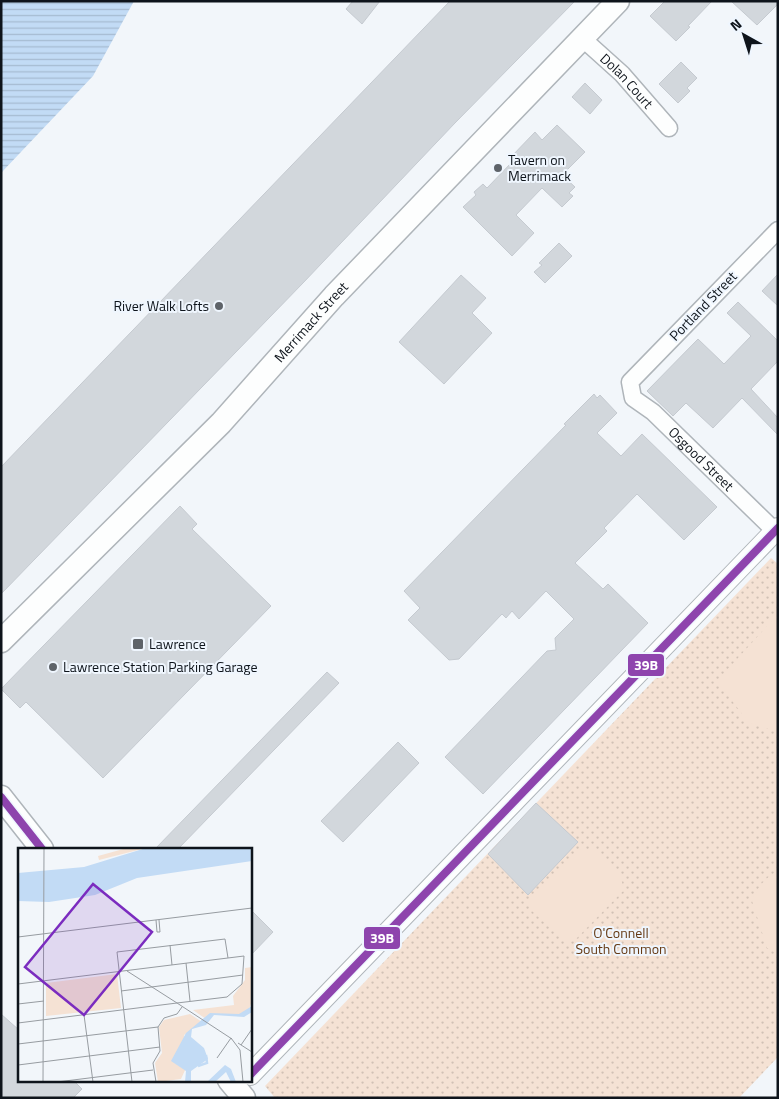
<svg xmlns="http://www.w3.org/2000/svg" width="779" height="1099" viewBox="0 0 779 1099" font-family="'Titillium Web',sans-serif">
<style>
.park{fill:url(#park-dots)}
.pitch{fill:#f5e2d4}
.water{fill:url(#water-rules)}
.building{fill:#d2d7dc;stroke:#c5cad0}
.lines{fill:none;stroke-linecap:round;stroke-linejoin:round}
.minor-casing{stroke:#afb5ba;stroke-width:19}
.tertiary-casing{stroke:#afb5ba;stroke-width:22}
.secondary-casing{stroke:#afb5ba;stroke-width:25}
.minor{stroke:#fdfefe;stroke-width:16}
.tertiary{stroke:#fdfefe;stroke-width:20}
.secondary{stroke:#fdfefe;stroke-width:22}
.bus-1-casing{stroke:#eff6fe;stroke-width:11}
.bus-1{stroke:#8e44ad;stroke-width:8}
.poi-dot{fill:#5e6369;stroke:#eff6fe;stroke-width:2}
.labels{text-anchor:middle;stroke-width:4;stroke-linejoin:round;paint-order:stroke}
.street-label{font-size:14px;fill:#0e141b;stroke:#eff6fe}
.poi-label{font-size:14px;fill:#0e141b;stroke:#eff6fe;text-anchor:start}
.park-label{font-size:14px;fill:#653913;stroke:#eff6fe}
.inset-river{fill:none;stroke:#c2dbf5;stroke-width:2.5}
.inset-road{fill:none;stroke:#979ca1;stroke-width:1}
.view{fill:#7b2cbf;fill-opacity:0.15;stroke:#7b2cbf;stroke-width:2.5}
.inset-edge{fill:none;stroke:#0e141b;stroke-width:2.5}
.line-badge{stroke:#eff6fe;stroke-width:2}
.badge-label{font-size:14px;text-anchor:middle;font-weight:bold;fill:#fff}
</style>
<defs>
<pattern id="park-dots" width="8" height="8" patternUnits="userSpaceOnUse" patternTransform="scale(1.25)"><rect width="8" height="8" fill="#f5e2d4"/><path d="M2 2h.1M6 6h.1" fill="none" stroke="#d1c1b5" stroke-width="1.8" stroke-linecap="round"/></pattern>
<pattern id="water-rules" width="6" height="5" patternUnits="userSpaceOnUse" patternTransform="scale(1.25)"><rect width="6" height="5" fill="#c2dbf5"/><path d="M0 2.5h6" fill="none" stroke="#a6bbd1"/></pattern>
</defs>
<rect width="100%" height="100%" fill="#f2f6fa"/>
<path class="park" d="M771,558L778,564V1057L739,1098H275L265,1086Z"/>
<path class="pitch" d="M778,614V731H775L749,723L717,681Z
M592,849L621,878L624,890L574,941L565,942L531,910V899L580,850Z
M778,871V954L767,948L752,901C758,887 764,878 778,871Z"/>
<path class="water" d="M1,1H134L93,76L1,173Z"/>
<path class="building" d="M353,1H380L362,24L346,9Z
M450,1H575L455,123L303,283L1,594V467Z
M665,1H712L688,26L690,27L676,41L650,16Z
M731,1H778V4L757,25Z
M681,62L697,78L687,88L690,91L678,103L659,84Z
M585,83L602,100L590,114L572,97Z
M557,125L585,152L562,175L575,187L569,193L573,196L562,207L542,188L516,215L534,233L512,256L463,207L476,195L474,192L483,184L487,188L513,161L510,158L535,132L542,140Z
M559,243L572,256L545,283L534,272L542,265L539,263Z
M778,274V306L762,291Z
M461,275L486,298L472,313L492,333L444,384L399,342Z
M738,302L778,341V361L751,389L778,418V435L742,398L713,428L686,403L673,416L647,391L698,339L724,364L751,336L727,313Z
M594,394L597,398L600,395L617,413L597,433L621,456L642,434L717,507L684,540L637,494L604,528L607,531L575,563L603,589L608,584L648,623L483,794L445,757L547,651L556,650L555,638L574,619L546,591L519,619L512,611L506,618L502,614L459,659L449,660L408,620L420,608L404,591L566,425L564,424Z
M180,506L197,524L192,529L271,606L103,778L26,702L20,708L1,689Z
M327,672L339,683L178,849H155Z
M398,742L419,763L343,842L321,821Z
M536,803L578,842L528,895L488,854Z
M250,909L273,932L250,956Z
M1,1014L19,1030V1080H73L82,1089L73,1098H1Z"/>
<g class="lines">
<g class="minor-casing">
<g id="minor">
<path id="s1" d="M582,38L622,74L669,128"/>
<path id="s2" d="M778,230L630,382L633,398L653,412L778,534"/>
</g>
</g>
<g class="tertiary-casing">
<path id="tertiary" d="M250,1075L778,528"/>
</g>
<g class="secondary-casing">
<g id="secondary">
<path id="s3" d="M1,641L221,423L334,296L618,1"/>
<path d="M1,797L42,849"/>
<path d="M229,1080L244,1098"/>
</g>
</g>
<use href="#minor" class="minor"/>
<use href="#tertiary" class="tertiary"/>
<use href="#secondary" class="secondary"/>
<g class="bus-1-casing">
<path id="bus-1" d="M1,797L42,849
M250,1075L778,528"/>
</g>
<use href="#bus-1" class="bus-1"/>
</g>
<g class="poi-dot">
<circle cx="498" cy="168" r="5"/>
<circle cx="219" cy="306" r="5"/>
<rect x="132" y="638" width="12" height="12" rx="2.5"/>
<circle cx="53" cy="667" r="5"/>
</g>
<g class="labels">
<g class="street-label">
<text dy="5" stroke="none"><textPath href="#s1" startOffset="62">Dolan Court</textPath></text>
<text transform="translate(703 306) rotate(-46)" y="5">Portland Street</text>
<text dy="5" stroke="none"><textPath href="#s3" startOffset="445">Merrimack Street</textPath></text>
<text dy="5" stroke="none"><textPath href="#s2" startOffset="320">Osgood Street</textPath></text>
</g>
<g class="poi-label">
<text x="508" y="165">Tavern on<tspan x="508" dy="16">Merrimack</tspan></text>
<text x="209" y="311" text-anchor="end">River Walk Lofts</text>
<text x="149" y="649">Lawrence</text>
<text x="63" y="672">Lawrence Station Parking Garage</text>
</g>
<g class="park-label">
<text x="621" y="938">O'Connell<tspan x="621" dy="16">South Common</tspan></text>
</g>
</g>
<g transform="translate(18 848)">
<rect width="234" height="234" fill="#f2f6fa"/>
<path d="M109,0H128L81,12L80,8ZM234,119V153L230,164L224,167H192L188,171L175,162L216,157L215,148L227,132V120ZM99,126L103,160L28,168V135ZM172,166L184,174L166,187L168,220L163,231L140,234L137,215L144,205L141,179L146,172Z" fill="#f5e2d4"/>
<path d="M128,0H234V13L119,30L77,47L31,54L0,53V25L66,19ZM234,158V164L226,169L196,167L188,177L174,181L173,189L186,200L190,211L173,223V234H167L168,223L153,213L168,185L192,165L221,166ZM207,217L213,221L218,234H213L208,224L197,234H189Z" fill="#c2dbf5"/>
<path class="inset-river" d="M180,218L189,215L188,207"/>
<path class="inset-road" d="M138,72L139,84H142L141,72M0,89L234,60M152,97L154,117M168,115L172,153M0,136L226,108L224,136L209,149L159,155L109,123M103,143L225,127M0,156L26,153M66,167L75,234M0,175L159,155L214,191M213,190L222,202L225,234M220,195L234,204M0,196L140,179M223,197L234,181M199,210L213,190M0,217L142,199M25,234L26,0M39,234L135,222M114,234L99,104L207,91L210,110M138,234L135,215L142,203L140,179L146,170L159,166L164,159"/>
<path class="view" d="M75,36L134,84L66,167L7,119Z"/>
<rect width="234" height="234" class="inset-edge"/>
</g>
<g class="line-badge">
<rect x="627" y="653" width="38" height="24" rx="5" fill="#8e44ad"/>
<rect x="363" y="926" width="38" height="24" rx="5" fill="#8e44ad"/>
</g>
<g class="badge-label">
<text x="646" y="670">39B</text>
<text x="382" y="943">39B</text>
</g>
<rect width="779" height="1099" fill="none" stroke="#0e141b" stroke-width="5"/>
<g transform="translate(744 35) rotate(321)" stroke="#eff6fe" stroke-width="4" paint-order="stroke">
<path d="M0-4L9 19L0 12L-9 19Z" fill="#0e141b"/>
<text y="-8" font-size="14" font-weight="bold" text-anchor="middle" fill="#0e141b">N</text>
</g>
</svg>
